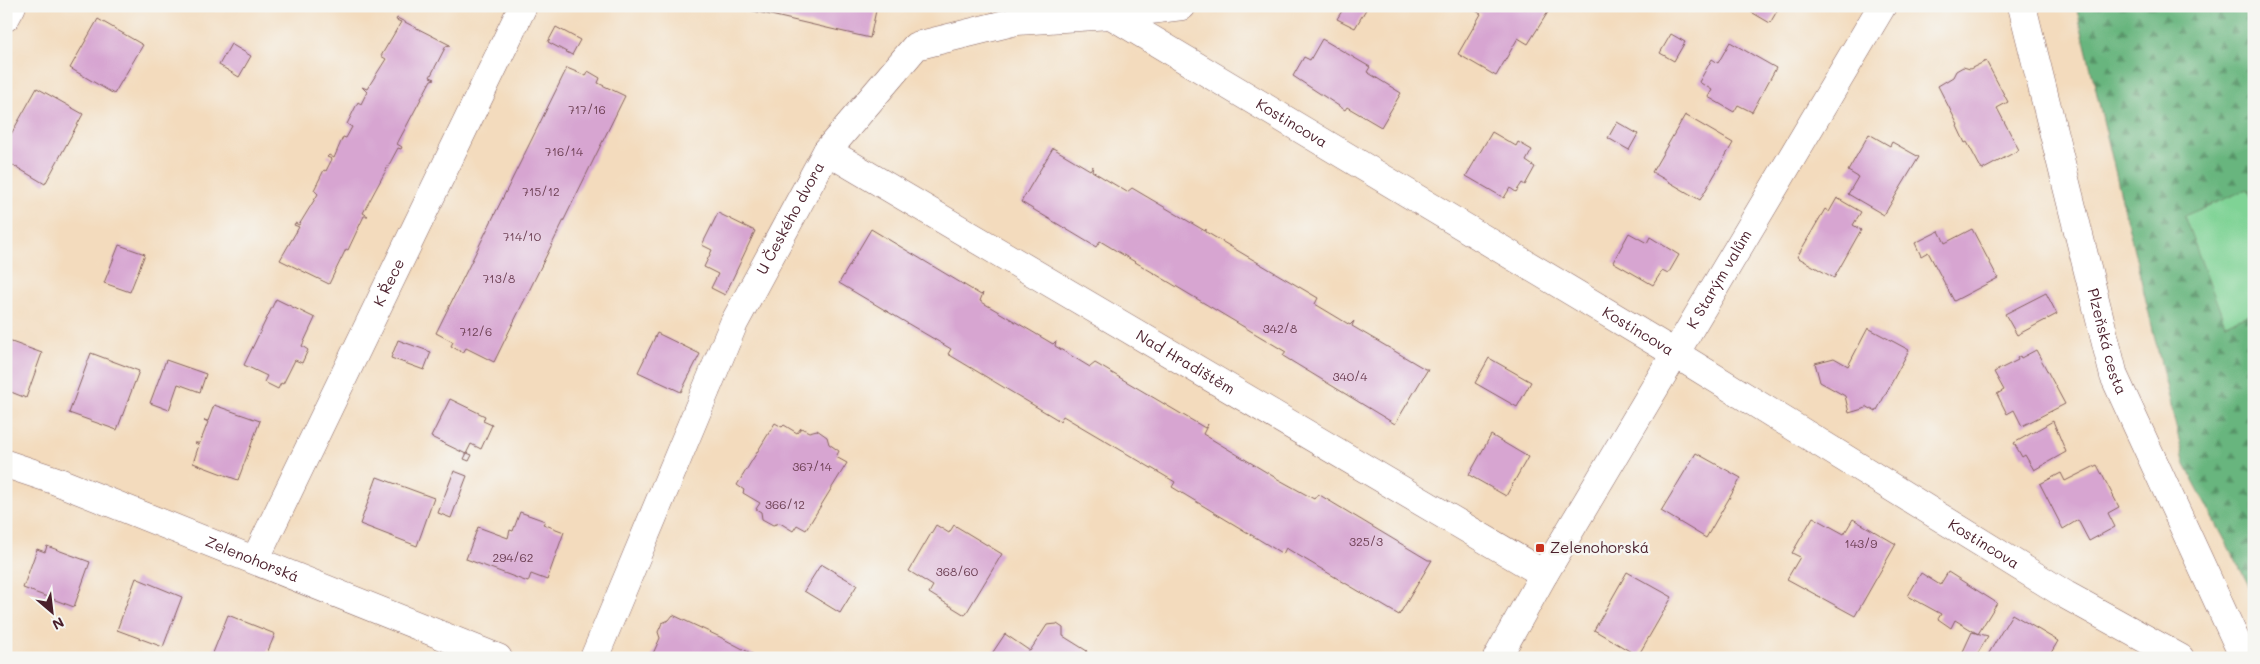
<svg xmlns="http://www.w3.org/2000/svg" width="2260" height="664" viewBox="0 0 2260 664" font-family="Mali,sans-serif">
<style>
.forest{fill:url(#forest-firs);stroke:#586a54}
.garden{fill:#7fd395;stroke:#647960}
.building{fill:#d7a5d1}
.lines{fill:none;stroke-linecap:round;stroke-linejoin:round}
.minor-casing{stroke:#85615e;stroke-width:29}
.minor{stroke:#fff;stroke-width:28}
.poi-dot{fill:#c8321e;stroke:#f6f6f2;stroke-width:2}
.labels{text-anchor:middle;stroke-width:5;stroke-linejoin:round;paint-order:stroke}
.number-label{font-size:12px;fill:#6d4054}
.street-label{font-size:15px;fill:#4a1f2b;stroke:#f6f6f2}
.poi-label{font-size:15px;fill:#4a1f2b;stroke:#f6f6f2;text-anchor:start}
</style>
<defs>
<pattern id="forest-firs" width="22" height="20" patternUnits="userSpaceOnUse" patternTransform="scale(1.25)"><rect width="22" height="20" fill="#67b57e"/><path d="M5 1l3.5 6h-7zM16 11l3.5 6h-7z" fill="#579367"/></pattern>
</defs>
<rect width="100%" height="100%" fill="#f6f6f2"/>
<filter id="ink" filterUnits="userSpaceOnUse"><feTurbulence type="fractalNoise" baseFrequency=".02" numOctaves="2"/><feDisplacementMap in="SourceGraphic" scale="10" xChannelSelector="R" yChannelSelector="G"/><feConvolveMatrix kernelMatrix="1 2 1 2 8 2 1 2 1" color-interpolation-filters="sRGB"/></filter>
<filter id="wash" filterUnits="userSpaceOnUse"><feTurbulence type="fractalNoise" baseFrequency=".0096" numOctaves="4" result="noise"/><feDisplacementMap in="SourceGraphic" scale="20" xChannelSelector="R" yChannelSelector="G"/><feGaussianBlur stdDeviation="1.12" result="paint"/><feColorMatrix in="noise" values="0 0 0 0 0 0 0 0 0 0 0 0 0 0 0 0 0 1.4 0 .05"/><feComposite in="paint" operator="in"/></filter>
<g filter="url(#wash)">
<rect width="100%" height="100%" fill="#f3dbbd"/>
<path class="forest" d="M2076,6H2254V595L2185,465Z"/>
<path class="garden" d="M2248,189L2254,203V313L2225,324L2184,216Z"/>
<g id="blocks">
<path class="building" d="M732,6H877L870,38Z
M1345,6H1368L1355,28L1337,19Z
M1468,6H1520L1525,9L1527,6H1540L1548,12L1528,44L1518,38L1496,76L1458,54L1481,14Z
M1741,6H1780L1770,23Z
M397,18L450,45L446,46L430,77L435,79L431,80L397,144L402,147L401,149L398,148L363,213L368,216H364L348,250L346,249L329,284L280,260L299,227L294,225L295,223L299,225L318,194L314,190L324,170L326,171L332,159L327,157L329,155L334,158L343,137L346,138L352,127L347,124L358,102L361,104L367,92L362,87L367,89L386,59L381,56L401,22L396,20Z
M98,19L143,45L114,94L70,68Z
M556,27L580,40L572,55L548,42Z
M1671,34L1685,42L1674,61L1660,53Z
M1322,39L1370,67L1367,72L1401,93L1381,127L1347,107L1345,110L1293,76L1304,57L1310,60Z
M1730,42L1776,68L1752,112L1738,105L1734,112L1708,97L1712,90L1699,82L1712,59L1718,63Z
M231,44L251,56L239,77L219,65Z
M1986,61L2008,102L1997,108L2019,150L1982,170L1967,142L1965,143L1957,126L1958,125L1938,86L1953,77L1956,71L1963,67L1970,69Z
M567,68L586,76L588,71L600,78L598,83L625,96L494,362L466,348L463,353L451,346L453,342L436,333Z
M37,88L83,114L45,184L6,161V143Z
M1685,115L1733,143L1700,200L1652,172Z
M1617,122L1638,134L1629,150L1608,138Z
M1492,132L1516,146L1518,142L1532,150L1526,161L1535,167L1525,185L1522,183L1516,192L1510,188L1504,198L1466,176Z
M1869,134L1890,146L1892,142L1919,157L1884,215L1848,194L1858,177L1848,171Z
M1053,148L1090,170L1093,166L1092,171L1127,192L1132,188L1205,231L1206,229V232L1318,298L1315,304L1350,325L1354,321L1352,326L1425,369H1428L1395,424L1283,356L1286,352L1100,241L1096,247L1021,202Z
M1837,198L1861,212L1853,225L1861,230L1834,278L1797,257L1825,209L1829,212Z
M718,213L755,231L725,295L711,288L718,274L704,267L712,250L702,245Z
M871,229L981,295L983,293L980,301L1053,344L1056,341L1055,346L1090,367L1095,363L1205,428L1208,424L1203,434L1276,478L1314,499L1318,494L1428,560H1432L1399,615L1286,548L1283,554L1172,487L1175,482L1063,416L1060,421L948,354L951,349L839,283Z
M1972,229L1998,278L1954,301L1928,252L1921,256L1915,243L1939,231L1945,243Z
M1629,233L1647,243L1650,237L1679,255L1668,274L1662,271L1653,285L1613,262Z
M119,245L145,254L130,292L104,283Z
M2046,293L2057,314L2017,335L2005,314Z
M276,299L315,318L302,346L308,350L302,363L295,360L283,384L281,383L278,389L264,382L267,376L244,365Z
M1868,328L1909,350L1876,412L1866,406V408L1849,413L1845,396L1820,382L1815,363L1834,358L1848,366Z
M657,333L700,354L681,392L638,372Z
M6,340L42,353L26,398L6,390Z
M398,340L431,352L424,370L391,358Z
M2036,350L2065,404L2022,426L2014,410L2007,414L1997,394L2004,390L1994,372L2018,360L2017,358L2020,356L2021,358Z
M91,353L139,371L117,430L69,413Z
M1489,358L1531,382L1517,407L1475,383Z
M166,360L206,374L200,392L178,384L169,410L150,403Z
M450,399L485,416L483,421L492,425L481,449L471,444L466,454L431,437Z
M214,405L260,421L238,480L193,463L199,445L195,443H200L208,422L204,420L208,421Z
M2053,421L2066,452L2034,470L2025,455L2022,457L2014,443Z
M775,423L782,427L784,425L797,433L801,428L809,432L817,430L827,437L829,444L839,451L836,457L847,463L806,530L797,525L793,531L780,523L773,525L762,519L761,512L756,509L760,503L743,493L744,490L737,485Z
M1491,435L1528,457L1506,496L1469,475Z
M467,453L472,455L469,461L464,459Z
M1696,453L1741,478L1706,538L1661,511Z
M2097,465L2119,507L2108,513L2115,527L2089,541L2078,520L2063,529L2040,484L2061,473L2065,481Z
M454,471L467,476L451,518L438,513Z
M377,477L434,498L417,546L360,524Z
M520,512L545,521L543,524L564,532L547,580L531,574L528,582L466,559L478,527L508,538L510,530L513,531Z
M1813,517L1844,534L1853,519L1896,544L1855,616L1787,579L1800,557L1792,553Z
M936,525L949,533L954,525L1002,554L965,615L929,593L933,586L909,571Z
M47,546L90,562L74,607L23,588L37,549L45,552Z
M821,564L857,585L840,613L804,591Z
M1627,572L1672,597L1638,656L1594,630Z
M1948,572L1997,603L1978,634L1955,620L1951,628L1938,619L1941,614L1908,596L1921,573L1940,585Z
M136,578L182,597L163,647L117,630Z
M2012,614L2058,641L2048,658H1986Z
M228,615L275,634L265,658H211Z
M673,615L720,637L760,658H651L660,638L658,632L662,623L669,620Z
M1057,624L1063,628V636L1087,651L1083,658H989L1005,634L1030,651L1047,625Z
M1972,632L1988,636L1975,658H1960Z"/>
</g>
</g>
<g filter="url(#ink)">
<use href="#blocks" fill-opacity="0" stroke="#85615e" stroke-width="1"/>
<g class="lines">
<g class="minor-casing">
<g id="minor">
<path id="s1" d="M1096,6L1676,354L2066,595L2180,658"/>
<path id="s2" d="M2022,6L2114,376L2244,658"/>
<path d="M6,17L12,6"/>
<path id="s3" d="M827,151L1544,574"/>
<path id="s4" d="M6,464L54,480L498,658"/>
<path id="s5" d="M255,560L523,6"/>
<path id="s6" d="M594,658L734,323L827,151L916,46L1017,21L1110,15L1182,6"/>
<path id="s7" d="M1497,658L1544,574L1882,6"/>
</g>
</g>
<use href="#minor" class="minor"/>
</g>
</g>
<rect class="poi-dot" x="1535" y="543" width="10" height="10" rx="2.5"/>
<g class="labels">
<g class="number-label">
<text x="587" y="114">717/16</text>
<text x="564" y="156">716/14</text>
<text x="541" y="196">715/12</text>
<text x="522" y="241">714/10</text>
<text x="499" y="283">713/8</text>
<text x="1280" y="333">342/8</text>
<text x="476" y="336">712/6</text>
<text x="1350" y="381">340/4</text>
<text x="812" y="471">367/14</text>
<text x="785" y="509">366/12</text>
<text x="1366" y="546">325/3</text>
<text x="1861" y="548">143/9</text>
<text x="513" y="562">294/62</text>
<text x="957" y="576">368/60</text>
</g>
<g class="street-label">
<text dy="5" stroke="none"><textPath href="#s1" startOffset="228">Kostincova</textPath></text>
<text dy="5" stroke="none"><textPath href="#s6" startOffset="482">U Českého dvora</textPath></text>
<text dy="5" stroke="none"><textPath href="#s7" startOffset="439">K Starým valům</textPath></text>
<text dy="5" stroke="none"><textPath href="#s5" startOffset="308">K Řece</textPath></text>
<text dy="5" stroke="none"><textPath href="#s1" startOffset="632">Kostincova</textPath></text>
<text dy="5" stroke="none"><textPath href="#s2" startOffset="346">Plzeňská cesta</textPath></text>
<text dy="5" stroke="none"><textPath href="#s3" startOffset="416">Nad Hradištěm</textPath></text>
<text dy="5" stroke="none"><textPath href="#s1" startOffset="1038">Kostincova</textPath></text>
<text dy="5" stroke="none"><textPath href="#s4" startOffset="264">Zelenohorská</textPath></text>
</g>
<g class="poi-label">
<text x="1550" y="553">Zelenohorská</text>
</g>
</g>
<rect width="2260" height="664" fill="none" stroke="#f6f6f2" stroke-width="25"/>
<g transform="translate(52 612) rotate(152)" stroke="#f6f6f2" stroke-width="4" paint-order="stroke">
<path d="M0-4L9 19L0 12L-9 19Z" fill="#4a1f2b"/>
<text y="-8" font-size="14" font-weight="bold" text-anchor="middle" fill="#4a1f2b">N</text>
</g>
</svg>
